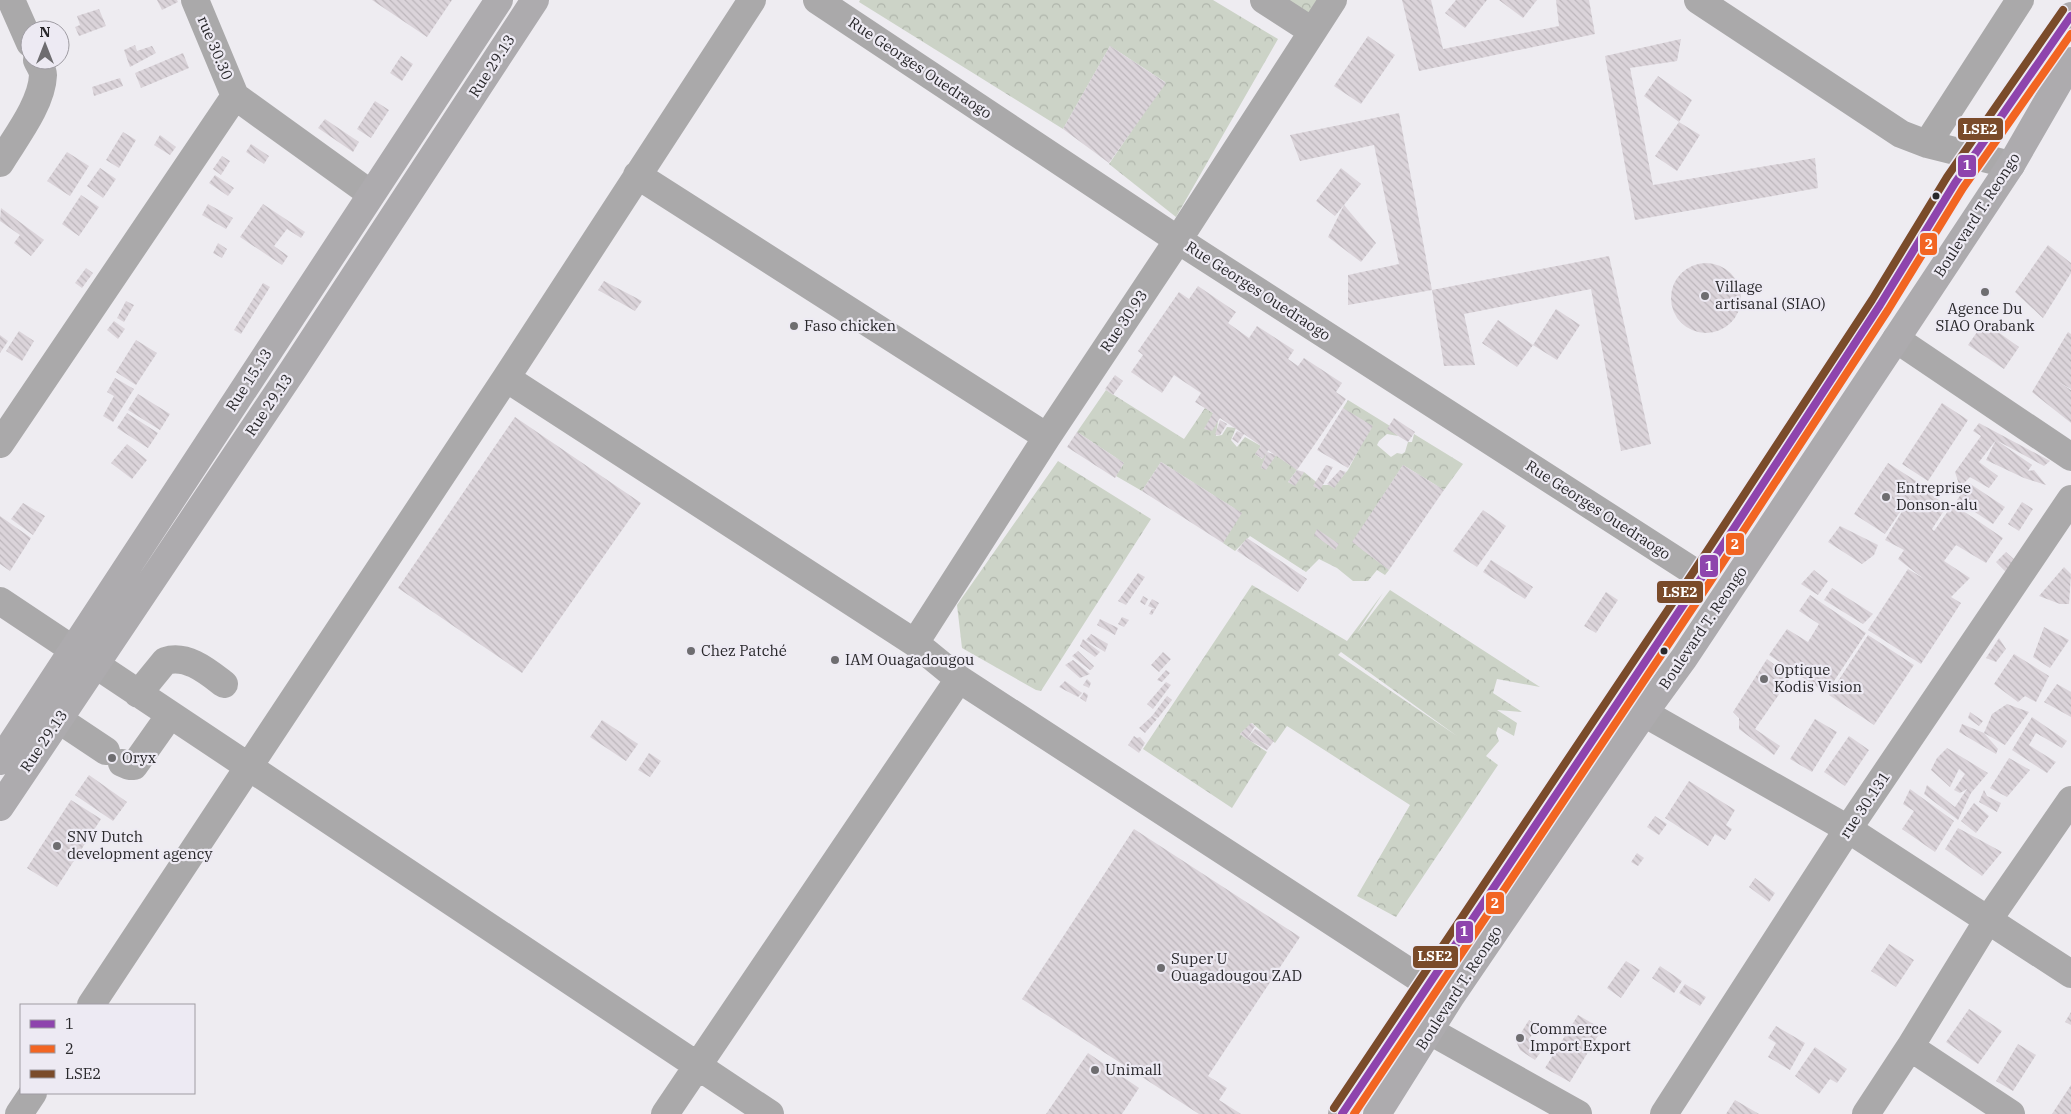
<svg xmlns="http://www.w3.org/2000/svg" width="2071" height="1114" viewBox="0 0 2071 1114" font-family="'IBM Plex Serif',serif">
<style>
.forest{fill:url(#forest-crowns);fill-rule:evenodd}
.building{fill:url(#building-back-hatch)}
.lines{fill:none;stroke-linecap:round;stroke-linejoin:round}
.minor{stroke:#aaa9aa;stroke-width:28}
.major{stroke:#adabae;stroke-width:28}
.bus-1-casing{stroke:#edeaf3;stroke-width:11}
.bus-2-casing{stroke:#edeaf3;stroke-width:11}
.bus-3-casing{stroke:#edeaf3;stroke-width:11}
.bus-1{stroke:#8e44ad;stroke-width:8}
.bus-2{stroke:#f26522;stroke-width:8}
.bus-3{stroke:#7a4b2a;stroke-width:8}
.bus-dot{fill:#29282b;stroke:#edeaf3;stroke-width:2}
.poi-dot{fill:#6e6d70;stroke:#edeaf3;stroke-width:2}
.labels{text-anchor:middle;stroke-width:4.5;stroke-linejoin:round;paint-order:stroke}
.street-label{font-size:15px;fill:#29282b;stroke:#edeaf3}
.poi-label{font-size:15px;fill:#29282b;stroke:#edeaf3;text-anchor:start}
.line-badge{stroke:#edeaf3;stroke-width:2}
.badge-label{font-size:14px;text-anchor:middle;font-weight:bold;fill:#fff}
</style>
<defs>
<pattern id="forest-crowns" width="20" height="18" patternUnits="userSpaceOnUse" patternTransform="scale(1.25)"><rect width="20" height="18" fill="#ccd3c7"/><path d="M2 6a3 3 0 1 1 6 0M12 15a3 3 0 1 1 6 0" fill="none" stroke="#afb5ab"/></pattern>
<pattern id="building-back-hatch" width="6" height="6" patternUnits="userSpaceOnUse" patternTransform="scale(1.25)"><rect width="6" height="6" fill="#dbd4da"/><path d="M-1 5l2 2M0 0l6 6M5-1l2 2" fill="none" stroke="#bcb6bb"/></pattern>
</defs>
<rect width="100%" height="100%" fill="#eeecf1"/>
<path class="forest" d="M860,0H1213L1278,39L1176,217L1109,164L1165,82L1110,46L1063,129L859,2Z
M1266,0H1326L1307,27Z
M1106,390L1184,439L1205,408L1213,413L1218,421L1216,436L1222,435L1227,427L1236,428L1231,440L1237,447L1245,437L1261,446L1255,454L1262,459L1268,450L1261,468L1266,469L1276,455L1297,470L1288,482L1295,485L1304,472L1320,485H1335L1348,470L1360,447L1343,408L1348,400L1390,426L1398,436L1387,434L1379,441L1377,445L1391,457L1397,453L1402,454L1405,452L1408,442H1412L1414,434L1463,464L1444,490L1403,465L1353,542L1389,570L1385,575L1377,570L1368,581H1353L1337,568L1319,559L1306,572L1250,536L1235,551L1223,543L1240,512L1161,462L1142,491L1116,476L1124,463L1077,432Z
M1058,461L1151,519L1041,691L1036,690L962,648L957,605Z
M1252,585L1347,641L1383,593L1357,633L1390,590L1540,687L1497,679L1493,693L1522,712L1497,710L1517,723L1514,736L1498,727L1496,733L1499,741L1486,756L1498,765L1396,917L1357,896L1410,805L1287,726L1275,743L1252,723L1240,734L1267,752L1232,808L1143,749ZM1341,652L1457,736L1338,655Z"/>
<path class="building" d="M157,0H177L178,2L162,10Z
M372,0H452L427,37Z
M1402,0H1431L1443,49L1559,26L1556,0H1589L1595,34L1419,71Z
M1456,0H1487L1465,28L1445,13Z
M1499,0H1537L1523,18Z
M99,9L106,26L79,36L75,27L80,25L77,16Z
M1368,36L1395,55L1361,104L1334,86Z
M1681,39L1677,61L1630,68L1653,185L1815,158L1818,188L1635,220L1605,56Z
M135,45L137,51L152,46L156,53L130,67L124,50Z
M1110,46L1166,83L1109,163L1063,129Z
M183,53L189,68L141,88L135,73Z
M401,56L413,64L402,81L390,73Z
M1658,76L1692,100L1679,122L1700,135L1677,171L1655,156L1679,122L1644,96Z
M120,78L123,86L94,96L92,87Z
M375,101L389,110L371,138L357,129Z
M1399,113L1432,290L1348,305V275L1399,264L1374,145L1300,161L1290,135Z
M325,119L359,142L353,152L318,128Z
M123,132L136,140L119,168L106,160Z
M160,135L176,147L170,155L154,145Z
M251,144L269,156L264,164L246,152Z
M67,152L89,166L70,196L47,181Z
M222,156L230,161L221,175L213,169Z
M100,168L116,179L103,198L87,186Z
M1341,168L1361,184L1335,216L1316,201Z
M215,175L234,188L228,196L209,183Z
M81,195L99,207L79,236L62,224Z
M208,204L233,218L226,229L202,215Z
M263,204L305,232L301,238L287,229L274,246L288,256L282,265L240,237Z
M1344,205L1376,243L1361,262L1328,237Z
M1,208L44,240L31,256L14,243L20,235L0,221Z
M218,243L227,249L222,258L213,253Z
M2048,245L2071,263V273L2043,318L2015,292Z
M1609,256L1651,444L1621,451L1591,289L1464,314L1475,365L1444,366L1432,290Z
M1671 298a35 35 0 1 1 70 0a35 35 0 1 1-70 0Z
M86,268L93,273L82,288L75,283Z
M604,281L642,301L635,311L598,290Z
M263,283L270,287L241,334L234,330Z
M1198,286L1236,312L1228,323L1249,338L1257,326L1294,350L1288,359L1298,366L1304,358L1342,383L1336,392L1346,399L1297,470L1304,472L1295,486L1288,482L1297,470L1268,450L1263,459L1255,454L1261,446L1244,434L1238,443L1232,439L1237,431L1242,433L1220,418L1212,431L1204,429L1213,413L1195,402L1201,393L1174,375L1162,393L1131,372L1143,355L1138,351L1179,292L1189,299Z
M126,301L134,305L124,322L117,318Z
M1556,309L1580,325L1557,360L1533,345L1517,367L1482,343L1498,320L1533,345Z
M114,321L125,329L118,339L107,330Z
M1984,322L2019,347L2004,369L1968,345Z
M19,331L34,341L22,361L6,351Z
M2068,332L2071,334V389L2057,381L2071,390V423L2032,392Z
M0,335L8,341L0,353Z
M136,340L157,353L136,385L116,372Z
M1115,375L1123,381L1113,395L1105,389Z
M115,378L134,389L113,422L103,416L114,396L107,392Z
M138,394L170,414L160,430L128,410Z
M1942,403L1968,420L1928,481L1902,464Z
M1343,408L1373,426L1348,468L1317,450Z
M127,413L158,433L148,448L117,428Z
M515,417L641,503L522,673L398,588Z
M1394,418L1415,432L1408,442L1387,429Z
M1220,420L1227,424L1220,435H1215Z
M1979,423L2050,461L2044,466L1996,440L2032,465L2028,471L2034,470L2046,485L2024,478L1986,460L1996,440L1979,462L1998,476L1989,488L1970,477L1960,487L1955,472L1981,436L1973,431Z
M1077,432L1124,463L1115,478L1067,447Z
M127,444L147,460L132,479L111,463Z
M1267,452L1276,455L1266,470L1261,468Z
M1161,462L1242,513L1223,543L1142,491Z
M1888,463L1919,483L1918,485L1947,506L1932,529L1934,531L1953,504L2003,538L1986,563L1956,545L1944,561L1970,578L1951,597L1961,603L1921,664L1868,630L1908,569L1924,579L1898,559L1904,550L1885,540L1913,493L1885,534L1854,514Z
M1326,465L1333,467L1320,490L1313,486Z
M1403,465L1444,490L1389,570L1352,542Z
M1340,470L1346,472L1334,488L1327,484Z
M1969,483L2005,507L1993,524L1957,500Z
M2022,502L2033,509L2019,531L2008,524Z
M23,503L45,516L33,535L11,519Z
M1483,510L1506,526L1477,567L1453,551Z
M0,516L31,538L10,571L0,564Z
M1840,526L1878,545L1874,555L1862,564L1828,542Z
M1317,529L1339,544L1335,550L1314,535Z
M1247,538L1307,579L1298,592L1237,551Z
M2006,552L2016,561L2006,572L1996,562Z
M1491,560L1533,587L1525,599L1483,572Z
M2064,567L2071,574L2069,604H2060L2039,596Z
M1814,570L1828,581L1818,595L1801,584Z
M1138,573L1145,577L1126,605L1118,601Z
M1832,588L1873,614L1863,624L1824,600Z
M1606,592L1618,600L1596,633L1584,626Z
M1810,595L1866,633L1826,693L1769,655L1787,629L1808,642L1819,624L1799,611Z
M1143,596L1148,599L1145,605L1140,602Z
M1152,599L1159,603L1152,615L1149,614L1152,609H1155L1148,606Z
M1122,617L1129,620L1124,627L1118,624Z
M1100,619L1118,628L1115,635L1097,625Z
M2044,627L2069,640L2050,668L2033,657Z
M1091,634L1108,644L1105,652L1086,640Z
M1868,635L1914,665L1874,725L1829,695Z
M1999,638L2006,649L1996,662L1986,658Z
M1083,639L1100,652L1095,657L1080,646Z
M1078,651L1094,666L1092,669L1090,670L1072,656Z
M1163,652L1171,659L1159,672L1151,665Z
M2014,654L2049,676L2036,702L2025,696L2018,702L1994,684Z
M1767,659L1791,677L1755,729L1780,746L1774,755L1739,729V718L1733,712Z
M1073,660L1090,674L1080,678L1065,665Z
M1166,670L1170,673L1162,682L1157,680Z
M1087,679L1091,683L1089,688L1083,685Z
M1065,681L1082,693L1078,697L1059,687Z
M1166,682L1171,685L1153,709L1147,704Z
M2057,684L2071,692V717L2044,702Z
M1084,692L1088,695L1086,702L1080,698Z
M1167,696L1172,700L1158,718L1152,716Z
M2007,704L2029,712L2005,745L1984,733L1992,714Z
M1970,712L1983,721L1979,726L1968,718Z
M1152,716L1157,719L1145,733L1139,728Z
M2032,717L2067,741L2062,748L2036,733L2029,745L2056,762L2047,773L2012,750Z
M1815,719L1837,732L1812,772L1790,759Z
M602,720L638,744L626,761L590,737Z
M1251,723L1255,726L1247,739L1240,734Z
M1962,724L1984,733L1998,749L1996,754L1959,732Z
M1255,729L1261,732L1274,741L1267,750L1247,739Z
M1134,736L1137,738L1140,737L1145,743L1139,753L1128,745Z
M1849,736L1869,750L1845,786L1824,772Z
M1947,748L1988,773L1971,793L1958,820L1924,794L1927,785L1955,807L1967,789L1960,793L1954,790L1965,774L1959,769L1950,787L1931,770L1937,758Z
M649,753L661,761L650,777L638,770Z
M2009,758L2030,770L2007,797L1990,788Z
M89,775L127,802L113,821L75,795Z
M1689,781L1735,810L1726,825L1732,829L1725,840L1715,834L1708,846L1665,818Z
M1910,789L1954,821L1935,852L1902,829L1914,811L1903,804Z
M1984,790L1987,796L2001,803L1997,812L1979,802Z
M71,800L101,819L57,887L27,868Z
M1974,803L1989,816L1976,833L1961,821Z
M1655,816L1667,824L1659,835L1647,827Z
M1958,828L2002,852L1982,876L1945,849Z
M1134,829L1300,937L1208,1076L1227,1088L1219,1100L1241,1114H1199L1022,999Z
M1637,853L1644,858L1638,866L1631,862Z
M1755,878L1775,893L1769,902L1749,887Z
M1889,944L1914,960L1896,987L1871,971Z
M1626,961L1640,970L1621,998L1607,988Z
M1660,966L1682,981L1674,993L1652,978Z
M1685,984L1706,997L1700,1006L1679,993Z
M1969,1009L2002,1031L1978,1064L1946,1042Z
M2071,1012V1025L2065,1022Z
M1578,1015L1602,1029L1570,1082L1545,1068Z
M1529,1020L1538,1026L1529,1039L1543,1049L1535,1060L1520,1050L1516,1041Z
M1776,1026L1805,1043L1790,1070L1768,1057L1776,1043L1768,1038Z
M2018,1044L2036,1055L2013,1091L1996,1081Z
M1815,1047L1847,1069L1837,1083L1830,1079L1819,1094L1795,1076Z
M1088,1053L1139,1088L1122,1114H1046Z
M2071,1085V1114H2052Z
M1735,1100L1759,1114H1726Z"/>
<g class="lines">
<path class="minor" d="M11,0L30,43
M195,0L235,96
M817,0L1178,240L1702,577
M1264,0L1312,31
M1698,0L1901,134L1927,144L2011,165
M235,96L371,194
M1927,144L2020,0
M0,163C15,138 42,104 43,75C43,70 39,65 37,60
M637,175L1047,437
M1896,339L2071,457
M506,378L915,643L959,679L1428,984
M0,444L235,96
M0,601L770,1114
M915,643L1047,437L1178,240L1333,0
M138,694L165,661C187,654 207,671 224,684
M1644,713L1848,829L2071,974
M58,719L106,751
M122,763L129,766H134L170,715
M91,1005L506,378L752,0
M1430,1031L1578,1114
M1910,1047L2011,1114
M19,1114L33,1093
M665,1114L959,679
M1664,1114L1848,829L2071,499
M1866,1114L1910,1047L1988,920L2071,800"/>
<path class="major" d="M0,761L499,0
M0,807L293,370L535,0
M1342,1114L1702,577L1880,305L1955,183L2071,16
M1377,1114L1451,996L1644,713L1684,658L1896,339L2011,165L2071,61"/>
<g class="bus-1-casing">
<path id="bus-1" d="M1342,1114L1702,577L1880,305L1955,183L2071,16"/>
</g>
<g class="bus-2-casing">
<path id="bus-2" d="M1354,1114L1710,582L1888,310L1963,188L2071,34"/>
</g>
<g class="bus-3-casing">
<path id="bus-3" d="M1334,1108L1694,571L1872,300L1947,177L2063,10"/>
</g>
<use href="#bus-1" class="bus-1"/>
<use href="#bus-2" class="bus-2"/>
<use href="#bus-3" class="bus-3"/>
</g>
<g class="bus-dot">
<circle cx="1936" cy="196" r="4.5"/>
<circle cx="1664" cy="651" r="4.5"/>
</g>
<g class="poi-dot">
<circle cx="1985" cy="292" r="5"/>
<circle cx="1705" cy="296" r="5"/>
<circle cx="794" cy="326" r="5"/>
<circle cx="1886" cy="497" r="5"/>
<circle cx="691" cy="651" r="5"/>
<circle cx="835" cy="660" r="5"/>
<circle cx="1764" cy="679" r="5"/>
<circle cx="112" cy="758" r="5"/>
<circle cx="57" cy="846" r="5"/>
<circle cx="1161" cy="968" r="5"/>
<circle cx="1520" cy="1038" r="5"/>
<circle cx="1095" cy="1070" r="5"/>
</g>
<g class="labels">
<g class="street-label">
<text transform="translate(215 48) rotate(67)" y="5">rue 30.30</text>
<text transform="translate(492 66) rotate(-57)" y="5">Rue 29.13</text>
<text transform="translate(920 68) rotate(34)" y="5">Rue Georges Ouedraogo</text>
<text transform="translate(1977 215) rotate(-57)" y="5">Boulevard T. Reongo</text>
<text transform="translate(1258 291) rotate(33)" y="5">Rue Georges Ouedraogo</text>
<text transform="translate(1124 321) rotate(-56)" y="5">Rue 30.93</text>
<text transform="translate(249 380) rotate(-57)" y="5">Rue 15.13</text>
<text transform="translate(269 405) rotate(-56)" y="5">Rue 29.13</text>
<text transform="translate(1598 510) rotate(33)" y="5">Rue Georges Ouedraogo</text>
<text transform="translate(1703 628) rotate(-56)" y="5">Boulevard T. Reongo</text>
<text transform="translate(44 741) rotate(-56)" y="5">Rue 29.13</text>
<text transform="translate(1865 805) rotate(-56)" y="5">rue 30.131</text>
<text transform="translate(1459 988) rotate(-57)" y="5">Boulevard T. Reongo</text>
</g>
<g class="poi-label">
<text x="1715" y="292">Village<tspan x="1715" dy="17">artisanal (SIAO)</tspan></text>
<text x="1985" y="314" text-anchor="middle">Agence Du<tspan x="1985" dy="17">SIAO Orabank</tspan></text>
<text x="804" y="331">Faso chicken</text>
<text x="1896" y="493">Entreprise<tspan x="1896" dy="17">Donson-alu</tspan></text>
<text x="701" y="656">Chez Patché</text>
<text x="845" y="665">IAM Ouagadougou</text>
<text x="1774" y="675">Optique<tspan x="1774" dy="17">Kodis Vision</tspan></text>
<text x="122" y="763">Oryx</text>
<text x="67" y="842">SNV Dutch<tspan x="67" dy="17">development agency</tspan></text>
<text x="1171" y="964">Super U<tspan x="1171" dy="17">Ouagadougou ZAD</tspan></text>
<text x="1530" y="1034">Commerce<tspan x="1530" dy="17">Import Export</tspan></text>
<text x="1105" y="1075">Unimall</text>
</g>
</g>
<g class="line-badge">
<rect x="1957" y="117" width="47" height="24" rx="5" fill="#7a4b2a"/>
<rect x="1957" y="154" width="20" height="24" rx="5" fill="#8e44ad"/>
<rect x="1919" y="232" width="19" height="24" rx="5" fill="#f26522"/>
<rect x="1725" y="532" width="20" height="24" rx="5" fill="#f26522"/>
<rect x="1699" y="554" width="20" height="24" rx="5" fill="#8e44ad"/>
<rect x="1656" y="580" width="48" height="24" rx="5" fill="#7a4b2a"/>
<rect x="1485" y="891" width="20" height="24" rx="5" fill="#f26522"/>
<rect x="1455" y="920" width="19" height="24" rx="5" fill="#8e44ad"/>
<rect x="1412" y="945" width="47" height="24" rx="5" fill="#7a4b2a"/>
</g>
<g class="badge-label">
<text x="1980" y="134">LSE2</text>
<text x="1967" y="170">1</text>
<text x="1929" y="249">2</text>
<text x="1735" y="549">2</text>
<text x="1709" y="571">1</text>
<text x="1680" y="597">LSE2</text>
<text x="1495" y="908">2</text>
<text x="1464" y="936">1</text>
<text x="1435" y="961">LSE2</text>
</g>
<rect x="20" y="1004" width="175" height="90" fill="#edeaf3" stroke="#9f9ca3"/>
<rect x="30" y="1020" width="25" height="8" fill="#8e44ad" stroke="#9f9ca3"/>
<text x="65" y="1029" font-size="15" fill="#29282b">1</text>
<rect x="30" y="1045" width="25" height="8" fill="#f26522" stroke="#9f9ca3"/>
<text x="65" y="1054" font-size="15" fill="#29282b">2</text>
<rect x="30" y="1070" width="25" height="8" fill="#7a4b2a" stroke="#9f9ca3"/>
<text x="65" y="1079" font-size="15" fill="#29282b">LSE2</text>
<g transform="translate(45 45)"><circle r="24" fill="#edeaf3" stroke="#9f9ca3"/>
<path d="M0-4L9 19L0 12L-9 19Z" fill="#6e6d70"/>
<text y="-8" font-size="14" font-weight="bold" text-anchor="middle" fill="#29282b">N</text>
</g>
</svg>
